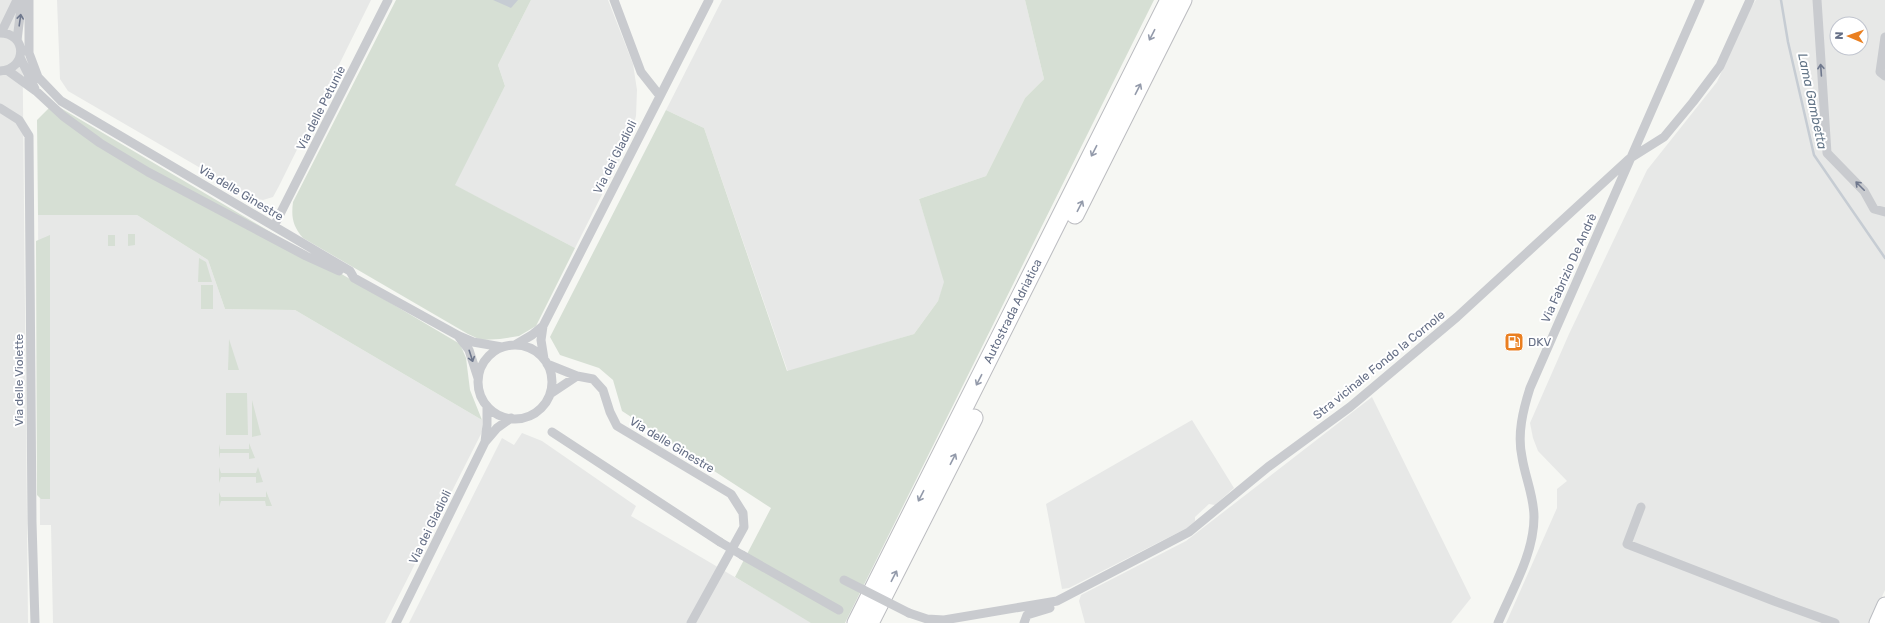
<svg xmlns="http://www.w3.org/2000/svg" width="1885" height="623" viewBox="0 0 1885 623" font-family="Rubik,sans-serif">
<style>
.built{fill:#e7e8e7;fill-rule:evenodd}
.green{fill:#d6dfd4}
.water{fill:#c6ccd3}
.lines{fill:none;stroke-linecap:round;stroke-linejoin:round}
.stream{stroke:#c6ccd3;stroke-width:2.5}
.primary-casing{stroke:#bbbdc2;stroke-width:17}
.motorway-casing{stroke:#bbbcc0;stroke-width:19}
.minor{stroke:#c9cbcf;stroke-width:9}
.primary{stroke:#fff;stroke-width:15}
.motorway{stroke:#fff;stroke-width:17}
.minor-bridge{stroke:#c9cbcf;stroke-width:9}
.oneway{stroke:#6f788d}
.oneway2{stroke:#939aaa}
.labels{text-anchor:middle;stroke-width:4;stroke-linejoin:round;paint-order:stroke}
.street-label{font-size:12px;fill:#656f86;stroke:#fff}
.poi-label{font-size:12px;fill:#656f86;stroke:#fff;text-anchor:start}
.water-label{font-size:13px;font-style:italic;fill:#657789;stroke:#fff}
</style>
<rect width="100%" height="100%" fill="#f6f7f3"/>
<path class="built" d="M0,0H22L28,623H0Z
M57,0H371L279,186L273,197L263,200L252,198L68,91L60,79Z
M531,0H608L633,64L637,90L636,116L630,139L575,248L454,185L505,86L498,65Z
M722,0H1025L1044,79L1025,98L986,176L919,199L945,282L938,301L914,334L788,372L704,128L666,110Z
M1756,0H1885V590L1870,623H1506L1557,508V489L1567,481L1538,451L1533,438L1530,423L1569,334L1647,170L1717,82L1748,12ZM1837,24H1861V48H1837Z
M38,215H137L208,260L225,309L295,310L482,420V432L385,623H53L51,525H40Z
M1372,397L1471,598L1451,623H1085L1079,601L1081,595L1186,541Z
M1192,420L1234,488L1215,505L1209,504L1195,517V521L1187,528L1069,588L1062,589L1046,504Z
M522,433L542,441L636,506L631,516L813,623H409L502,438L514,445Z"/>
<path class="green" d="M396,0H531L498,65L505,86L455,185L575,248L536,326L519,336L500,339L481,340L468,334L303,238C293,226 291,218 293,202Z
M1025,0H1154L845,623H811L735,577L771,508L622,411L613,380L599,368L560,355L550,337L666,110L704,128L787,371L914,334L938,301L944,282L919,199L986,176L1025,98L1044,79Z
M59,107L460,344L466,358L470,390L482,420L295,310L225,309L208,260L137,215H38L37,120L49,108Z
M128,234H135V245L128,246Z
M50,235V499H41L37,495L36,241Z
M108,235H115V246H108Z
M199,258L206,262L212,282H198Z
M201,285H213V309H201Z
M229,339L239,370H228Z
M226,393H247L248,435H226Z
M252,400L261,435L252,437Z
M249,443L255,458L249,459V453H220L219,459V444L220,449H249Z
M219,467L221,473H256L258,467L263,482L256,483V477H221L219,483Z
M266,491L272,506H266L265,501H221L219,507V492L221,497H266Z"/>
<path class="water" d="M493,0H518L511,8Z"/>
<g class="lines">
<path class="stream" d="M1781,0L1788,42L1814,155L1885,258"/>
<g class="primary-casing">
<path id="primary" d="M1877,623L1885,605"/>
</g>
<g class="motorway-casing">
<g id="motorway">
<path d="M1075,215L1183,0"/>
<path id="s1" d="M856,623L1169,0"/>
<path d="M870,623L974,418"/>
</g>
</g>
<path class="minor" d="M29,0V53L38,77L61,101L350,271L354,278L459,336L473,342L502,347
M614,0L641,72L660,96
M1817,0L1827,153L1864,191L1874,209L1885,212
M0,33C27,33 28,69 0,71
M1,33L17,0
M1885,37L1880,72L1885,76
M17,40L22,0
M20,57L35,89
M7,70L36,91L63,116L100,143L148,172L306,256L339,271
M0,108L19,120L29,136L32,522L35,623
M274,226L388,0
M459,337L469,350L478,378
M515,345L532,335L543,326
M478 382a37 37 0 1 1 74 0a37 37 0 1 1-74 0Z
M544,359L541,340L543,326L709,0
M547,364L577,376L593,379L603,390L610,412L617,426L731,494L743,513L744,527L691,623
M550,394L577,376
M552,432L720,542
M485,442L487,425V406
M1641,507L1627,544L1774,601L1835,623
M742,555L839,610
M909,613L927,619L944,620L1057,601L1189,532L1268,467L1350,407L1457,317L1629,159L1664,137L1693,102L1720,66L1750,0
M396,623L485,442L497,428L511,418
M1024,623L1027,615L1050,608
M1498,623C1512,590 1534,554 1534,517C1534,496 1525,477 1522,457C1517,434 1523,410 1530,388L1700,0"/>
<use href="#primary" class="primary"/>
<use href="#motorway" class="motorway"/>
<path class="minor-bridge" d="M720,542L742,555
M844,580L909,613"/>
</g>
<defs><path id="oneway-shaft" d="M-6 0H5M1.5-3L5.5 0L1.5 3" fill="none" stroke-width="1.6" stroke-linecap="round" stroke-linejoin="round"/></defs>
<g class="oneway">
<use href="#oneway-shaft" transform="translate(20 20) rotate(-82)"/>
<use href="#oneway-shaft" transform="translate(1821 70) rotate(-94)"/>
<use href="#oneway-shaft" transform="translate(1860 186) rotate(-135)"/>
<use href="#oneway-shaft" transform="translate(471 356) rotate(72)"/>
</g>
<g class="oneway2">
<use href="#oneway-shaft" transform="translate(1152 35) rotate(117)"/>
<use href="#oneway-shaft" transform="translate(1138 89) rotate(-63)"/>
<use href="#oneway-shaft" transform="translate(1094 151) rotate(117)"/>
<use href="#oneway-shaft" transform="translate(1080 206) rotate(-63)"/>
<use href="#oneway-shaft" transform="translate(979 380) rotate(117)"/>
<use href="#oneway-shaft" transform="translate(953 459) rotate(-63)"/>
<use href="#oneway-shaft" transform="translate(921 496) rotate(117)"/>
<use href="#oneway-shaft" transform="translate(894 576) rotate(-63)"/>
</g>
<defs>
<g id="fuel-square" transform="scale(1)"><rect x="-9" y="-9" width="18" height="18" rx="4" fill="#ea7f20" stroke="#fff"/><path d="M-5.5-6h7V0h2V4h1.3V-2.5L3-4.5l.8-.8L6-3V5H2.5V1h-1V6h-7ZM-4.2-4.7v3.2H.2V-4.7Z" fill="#fff"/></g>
</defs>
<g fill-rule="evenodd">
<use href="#fuel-square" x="1514" y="342"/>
</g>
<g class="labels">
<g class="street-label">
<text transform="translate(321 108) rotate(-63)" y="4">Via delle Petunie</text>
<text transform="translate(615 157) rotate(-63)" y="4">Via dei Gladioli</text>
<text transform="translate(241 193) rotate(31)" y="4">Via delle Ginestre</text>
<text transform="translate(1569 268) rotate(-66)" y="4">Via Fabrizio De Andrè</text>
<text dy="4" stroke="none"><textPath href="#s1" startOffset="349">Autostrada Adriatica</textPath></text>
<text transform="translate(1379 365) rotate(-39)" y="4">Stra vicinale Fondo la Cornole</text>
<text transform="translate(19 380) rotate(-90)" y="4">Via delle Violette</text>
<text transform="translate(672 445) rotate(31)" y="4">Via delle Ginestre</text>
<text transform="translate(430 527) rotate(-64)" y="4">Via dei Gladioli</text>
</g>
<g class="poi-label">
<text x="1528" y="346">DKV</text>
</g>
<g class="water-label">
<text transform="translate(1813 101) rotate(78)" y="5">Lama Gambetta</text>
</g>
</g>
<g transform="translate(1849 36) rotate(272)"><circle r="19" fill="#ffffff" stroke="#c1c5cf"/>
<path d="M0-3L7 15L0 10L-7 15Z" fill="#ea7f20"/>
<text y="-6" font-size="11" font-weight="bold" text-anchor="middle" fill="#656f86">N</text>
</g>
</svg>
